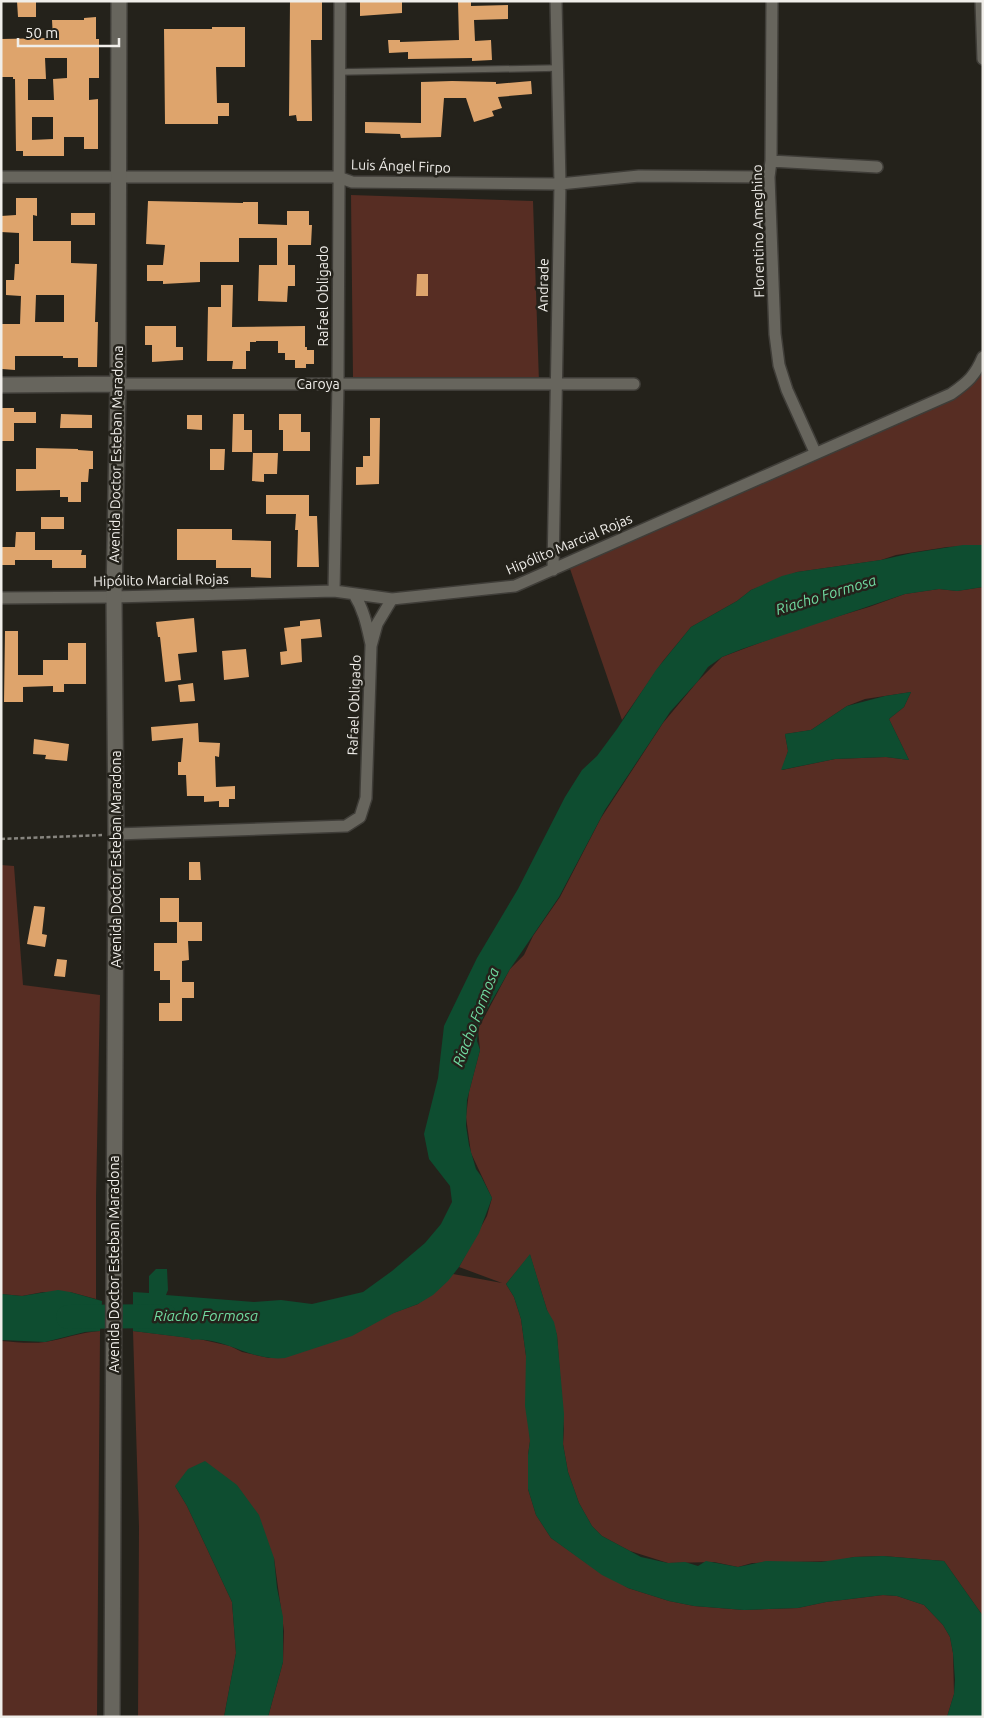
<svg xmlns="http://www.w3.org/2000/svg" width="984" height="1718" viewBox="0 0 984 1718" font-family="Ubuntu,sans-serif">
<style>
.green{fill:#572d23;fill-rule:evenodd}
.water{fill:#0e4d30}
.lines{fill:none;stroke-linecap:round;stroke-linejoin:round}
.river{stroke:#0e4d30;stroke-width:24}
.building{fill:#dea46c;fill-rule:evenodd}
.lane-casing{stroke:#3f3d38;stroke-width:8}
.street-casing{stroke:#3f3d38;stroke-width:14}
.secondary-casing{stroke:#3f3d38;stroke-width:18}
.path{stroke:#87857f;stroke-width:2.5;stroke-dasharray:4 2.5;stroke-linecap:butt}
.lane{stroke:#67655d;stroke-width:5.5}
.street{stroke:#67655d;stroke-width:11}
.secondary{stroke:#67655d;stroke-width:15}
.labels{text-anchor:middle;stroke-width:5;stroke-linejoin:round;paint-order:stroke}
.street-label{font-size:14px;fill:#f0eeea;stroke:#24221b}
.water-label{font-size:15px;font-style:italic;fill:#70daa0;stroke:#24221b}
</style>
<rect width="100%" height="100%" fill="#24221b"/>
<path class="green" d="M351,195L533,201L539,382L353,377Z
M983,357V545L947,547L896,555L881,560L797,572L751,590L737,601L691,627L663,661L622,720L568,563L951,394Z
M983,587V1616L944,1561L883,1556L854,1557L836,1561L752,1563L738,1567L714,1562L668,1563L630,1551L602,1536L592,1526L579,1503L568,1472L563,1444L564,1429L557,1335L547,1310L530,1255L506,1284L514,1297L521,1319L526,1356L530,1441L528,1455V1489L536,1515L551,1538L588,1564L628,1588L669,1601L694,1606L744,1610L798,1608L826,1602L883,1595L897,1596L924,1605L943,1625L950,1637L953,1653L954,1694L947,1717H268L283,1662L284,1631L274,1558L175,1486L187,1506L232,1602L236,1653L224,1717H138L139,1527L133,1331L199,1339L230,1346L242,1352L269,1358L418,1304L453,1274L502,1283L459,1267L487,1216L492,1198L471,1153L466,1117L469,1092L480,1050L478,1029L510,969L524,955L533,936L560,897L601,818L663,723L698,681L722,657L799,628L869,607L905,594L939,589L957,591ZM911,692L904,707L889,719L909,760L886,757L835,759L782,770L788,751L785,734L811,730L847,706L865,699Z
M1,865L14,866L23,985L100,995L96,1198V1299L70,1292H43L22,1296L1,1294Z
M100,1331L97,1717H1V1341C15,1342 31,1344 45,1342C64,1339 81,1332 100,1331Z"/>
<path class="water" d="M963,545H983V587L957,591L939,589L905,594L742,649L722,657L708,667L698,681L670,712L605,810L559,897L510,969L485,1013L478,1029L477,1041L480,1050L467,1100L466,1126L469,1145L476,1169L481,1176L492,1198L479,1233L459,1267L448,1281L433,1295L418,1304L394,1313L352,1336L285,1358C251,1362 223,1336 192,1340L189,1338L133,1331V1292L149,1293V1276L156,1269H167L168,1290L166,1295L254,1302L281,1300L312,1304L363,1292L392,1271L425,1243L441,1224L452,1202L450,1186L429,1159L424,1134L438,1078L444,1026L477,958L518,889L565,797L582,770L597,756L617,729L656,670L691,627L737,601L751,590L782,576L797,572L881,560L912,553Z
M911,692L904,707L889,719L909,760L886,757L835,759L781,770L788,751L785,734L811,730L847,706L885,696Z
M530,1254L547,1310L554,1322L557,1335L564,1414L563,1444L568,1472L579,1503L592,1526L602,1536L630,1551L641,1557L668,1563L685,1562L698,1566L706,1561L738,1567L766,1561L821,1562L854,1557L883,1556L944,1561L983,1616V1717H947L954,1694L955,1680L953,1653L950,1637L943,1625L924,1605L897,1596L883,1595L826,1602L798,1608L744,1610L694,1606L669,1601L628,1588L602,1575L551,1538L536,1515L528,1489V1455L530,1441L525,1406L526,1356L521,1319L514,1297L506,1284Z
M58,1290L70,1292L102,1301L100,1331L85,1332L45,1342L1,1340V1294L22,1296Z
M205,1461L237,1485L259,1515L274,1558L277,1588L283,1617V1662L268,1717H224L236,1653L232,1602L187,1506L175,1486L188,1469Z"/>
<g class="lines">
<path class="river" d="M68,1317L165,1316"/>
</g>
<path class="building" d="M17,1H36V17H18Z
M290,1H322V40H311L312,121H297L296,115L289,116Z
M360,1H402V13L360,16Z
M458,1H471V6L508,5V19L474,20L475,41L491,40L492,60L472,61V58L408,59V52L389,53L388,40H400V42L459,40Z
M96,17V39H99V78H89V100L98,99V149H84V137H64V156H23V151H16L15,79H13V77H1V39L53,38L52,20H84V18ZM45,58H67V78L53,79L54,100H28V79H46ZM32,117H53V139L32,140Z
M212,27H245V67H216L217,103H229V116H218V124H165L164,29H212Z
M452,81L496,82V84L531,81L532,94L498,97L502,108L492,111L494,116L474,122L466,98H444L441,137L401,138L400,134L365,133V122L421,123V82Z
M16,198H37V216L33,215V241H71V263L97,264L95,322H98L97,367H78V358H63V356H15V370L2,369V324H20L21,296L6,295V280H14L15,264H19V233L1,232V216L16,215ZM36,295H64V322H35Z
M148,201L243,203V202H258V224L287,225V211H309V225H312L311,245H288V265H295V286H288L287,302L258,301L259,265H277V238H239V262H200V282L163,284V281H147V265H163L165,245L146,244Z
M71,213H95V225H71Z
M417,274H428V296H416Z
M221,285H233L232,327L305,326V347H307V350H314V364H306V368H295V360H285V353H278V341H256V342H250V351H246V369H232L233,361H207L208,307H221Z
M145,326H176V347H183V360L152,362V345H145Z
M1,408H14V412H36V423H14V441H1Z
M61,414L92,415V428H60Z
M233,414H244V430H252V452H232Z
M279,414H301V432H310V451H283V430H279Z
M187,415H202V430L187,429Z
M370,418H380L379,484L356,485V467H363V456H370Z
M36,448L78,449V450L93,451V469H89L88,482H81V502H68V497H60V490L16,491V469H36Z
M210,449H225L224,470H210Z
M253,453H278L277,474H264V482L252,481Z
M266,495H309V516H317L319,567H297L298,530H295L296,514H266Z
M41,517H64V529H41Z
M177,529H232V540L271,541V578L251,577V568H216V560H177Z
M16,532H35V550H82L81,555H86V568H52V560H15V565H1V547H15Z
M194,618L197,652L178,654L181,680L165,682L160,637H158L156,622Z
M320,619L322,637L301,639L302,662L281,665L280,652L287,651L284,628L300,626V621Z
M5,631H18V675H43V660H68V643H86V684H64V692H53V686L23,687V702H4Z
M246,649L249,677L224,680L222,651Z
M193,683L195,701L180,702L178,685Z
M198,723L199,742L220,743L219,757L215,756L216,787L235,786V799H229V807H219V801L204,802V796H187L186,775H178V762H181L183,738L152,741L151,727Z
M34,739L69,744L67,761L45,759L46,755L33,754Z
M189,862H200L201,880H189Z
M160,898H179V922H202V941H188L189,960L182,961V982H194V998H182V1021H159V1003H170V980H160V971H154V943H177V922H160Z
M34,906L45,907L42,934L47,935L45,947L27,944Z
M57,959L67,960L65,977L54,976Z"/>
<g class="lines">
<g class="lane-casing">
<path id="lane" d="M339,72L557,68"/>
</g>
<g class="street-casing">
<path id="street" d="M772,1L771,161L769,177L775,334L779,365L787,390L815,452
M981,1L983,59
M771,161L877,167
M1,177H338L352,182L560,184L639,176L769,177
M118,384H634
M553,570L560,184L556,1
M334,591L338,384L340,1
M354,594C364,610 367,626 371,644
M1,598L114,597L334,591L392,599L515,586L951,394C968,382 975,376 983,357
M116,834L346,826L360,817L366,798L371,646L377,624L392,599"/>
</g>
<g class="secondary-casing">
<path id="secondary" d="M1,385L118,384
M112,1717L116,834L114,597L118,384L119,1"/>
</g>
<path class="path" d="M1,839L102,835"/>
<use href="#lane" class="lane"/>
<use href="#street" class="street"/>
<use href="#secondary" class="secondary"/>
</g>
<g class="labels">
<g class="street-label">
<text transform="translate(401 166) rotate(2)" y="5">Luis Ángel Firpo</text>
<text transform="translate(758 231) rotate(-91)" y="5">Florentino Ameghino</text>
<text transform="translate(543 285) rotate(-89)" y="5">Andrade</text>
<text transform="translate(323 296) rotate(-90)" y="5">Rafael Obligado</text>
<text x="318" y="389">Caroya</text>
<text transform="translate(116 454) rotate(-89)" y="5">Avenida Doctor Esteban Maradona</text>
<text transform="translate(569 544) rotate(-23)" y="5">Hipólito Marcial Rojas</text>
<text transform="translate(161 580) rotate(-1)" y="5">Hipólito Marcial Rojas</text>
<text transform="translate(354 705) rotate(-88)" y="5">Rafael Obligado</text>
<text transform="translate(116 859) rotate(-90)" y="5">Avenida Doctor Esteban Maradona</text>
<text transform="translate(114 1264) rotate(-90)" y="5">Avenida Doctor Esteban Maradona</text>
</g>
<g class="water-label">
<text transform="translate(826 595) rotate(-17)" y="5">Riacho Formosa</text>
<text transform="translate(476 1017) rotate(-69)" y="5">Riacho Formosa</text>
<text x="206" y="1321">Riacho Formosa</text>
</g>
</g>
<rect width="984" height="1718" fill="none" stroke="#f0eeea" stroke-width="5"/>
<path d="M18 38v8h101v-8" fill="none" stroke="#f0eeea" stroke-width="2.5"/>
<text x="25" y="38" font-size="15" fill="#f0eeea" stroke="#24221b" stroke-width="4" paint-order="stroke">50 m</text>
</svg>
